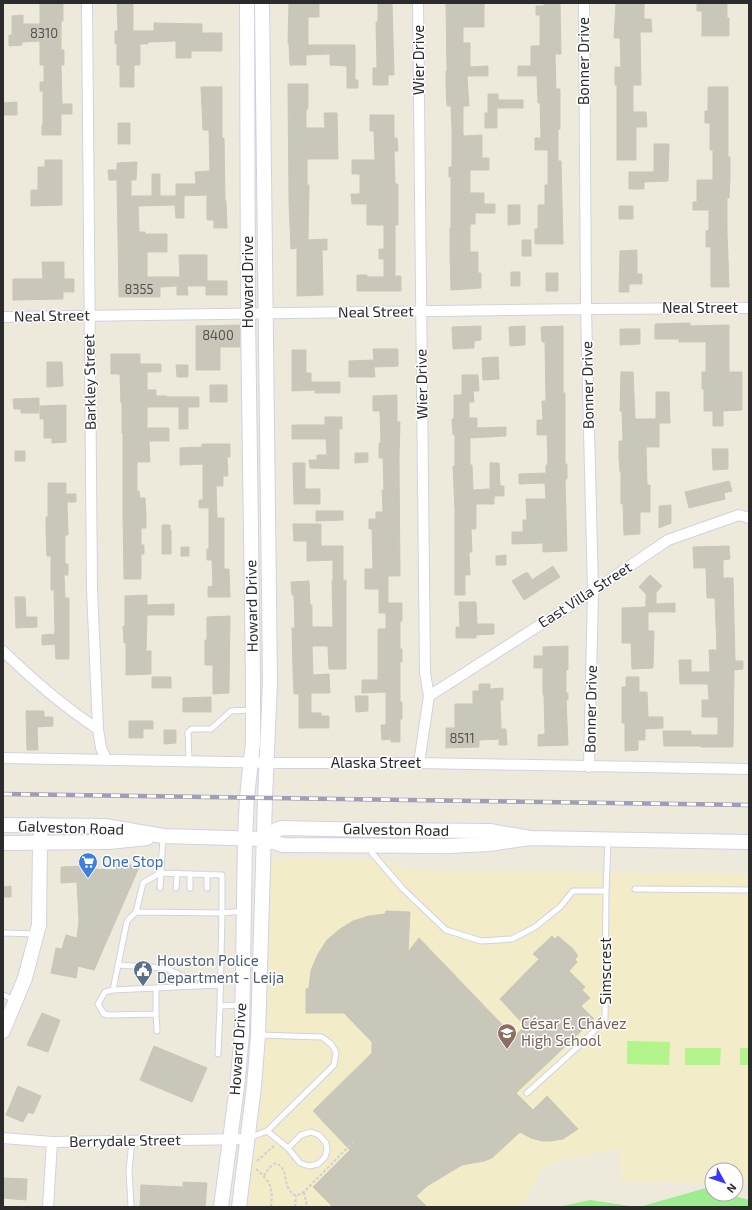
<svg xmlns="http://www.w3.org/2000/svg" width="752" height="1210" viewBox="0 0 752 1210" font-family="'Exo 2',sans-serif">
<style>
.education{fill:#f2ecc9}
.green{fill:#9feb92}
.pitch{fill:#b4f48c}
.building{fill:#c9c7ba;stroke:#cac7b5}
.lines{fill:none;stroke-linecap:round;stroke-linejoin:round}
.lane-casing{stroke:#d1d1e5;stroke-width:7}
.street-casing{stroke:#d1d1e5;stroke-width:12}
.secondary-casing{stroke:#d1d1e5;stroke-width:16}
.path{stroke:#d0d0d0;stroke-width:2;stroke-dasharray:3 2;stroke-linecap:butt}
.lane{stroke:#fff;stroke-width:5}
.street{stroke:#fff;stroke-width:10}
.secondary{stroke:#fff;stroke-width:14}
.rail-casing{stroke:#9f9db8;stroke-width:4.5}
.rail{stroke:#fff;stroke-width:3;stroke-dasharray:9;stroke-linecap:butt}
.labels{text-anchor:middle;stroke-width:3;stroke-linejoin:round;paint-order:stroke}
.number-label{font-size:13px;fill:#52524f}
.street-label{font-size:15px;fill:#2b2b2b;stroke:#fff}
.shop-label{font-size:15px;fill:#366cbe;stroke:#fff;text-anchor:start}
.service-label{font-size:15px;fill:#4e5e75;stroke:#fff;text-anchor:start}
.education-label{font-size:15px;fill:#785e54;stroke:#fff;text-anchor:start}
</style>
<rect width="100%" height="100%" fill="#eeeadb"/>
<path class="education" d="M276,859L389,861L405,870L749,874V1183H736V1170H712V1183L621,1182L620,1148L562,1160L542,1167L534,1184L520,1207H249L251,1178L263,1090L268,1011L271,863Z"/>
<path class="green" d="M706,1188L712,1190V1194H727L749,1200V1207H639Z
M590,1200L636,1207H558Z"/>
<path class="pitch" d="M627,1041L670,1042L669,1065L627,1064Z
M685,1048H721L720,1065H685Z
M740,1048H749V1065H740Z"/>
<path class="building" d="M40,3H63V21H61V50H64V65H61L62,104H72V114H61V135H42V125H43V91H40V82H44V65H40V41L22,42V45L9,46V35H12V16L23,15V24H40Z
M117,3H133V31H154V23L202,24V33H222V51H191V58H176V41L148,42V44H140V65H134V87H120V65H117V44H115V31H118Z
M289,3H319V17H308V45H355V80H358V88H347V66L330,65V54L306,55V65H290L289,43H288Z
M378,3H392L394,75H388V85H373V68H377L376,22H378Z
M446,3H484V27H463V43H470V67L488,66V76H467L469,106H463V134L464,136L482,135V158H489V170H470V193H484V204H495V213H475V224H470V252H478V273H481V288L451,290L450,252V228H451V177H449V167H452V128L451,106H447L446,85V71H447Z
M544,3H560L561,54H555L556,89H560V129H558V161H561L563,244H535V229H538V205H545V185H548V150H535V138H541L540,103H538L537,76H518V66H531V46H540V15H536V6H544Z
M616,3H644V19H651L652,32H640L641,85H633V112H646L647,127H636V160H617V85H615V67H621L620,38H614Z
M697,3H727V18H729V36H702V11H697Z
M288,84H308V109H306V128H325L324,113H337L338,159H307V185H309L308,240L327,239V250H322L323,295L297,296V248L291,249L289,202Z
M201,87H222V138H224L225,201H226L227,228H214V220H207V195L176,196V184H196L195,172L210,171L209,130H203Z
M708,87H728V157H730V175L729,198H727V230L729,287H711V247H706V231L709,230V210H693V202H697V180H713V150H710V123H705V111H708Z
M488,94H498V100H523V108H497V128H485V113H488Z
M17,102V115H3V103Z
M370,115H394V138H397L398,151H394L395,184H398V225H395V276H401V291H357V275H367V277H384V259H379V249H384V225H367V204H352L351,194H360V174H352V160H375L374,131H370Z
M118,123H130V144H118Z
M654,144H669L668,181L644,182V189H629V172H654Z
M45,160H62V205L31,206V190H38V167H45Z
M137,162L136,180H131V196H152V174H160V196H184V218H176L175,205L138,206L139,232H145V234H167V252H147V277H180L179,255H207V281H227V295H206V286H187L188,295H177V286L160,287V297H119L117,180H109L108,170H117V163Z
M508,205H520V224L508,225Z
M619,206H633V219H619Z
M522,240H531V256H522Z
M637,250V274H642V284H629V292H619L620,251Z
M42,262H64V279H74V292H63V299L13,300V279H43Z
M511,272H520V286H511Z
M546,273H558V291H546Z
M690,323V326L729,325V372H742V410L723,411V426H713V411H704V389H702V372H706V342H679V339H655V324Z
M240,325V347H220V370H196V326Z
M481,326V340L474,341V348L453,349L452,327Z
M525,326V345L510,346L509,327Z
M563,326V393H565V464H567V479H565L567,551L543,552V543L512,544V532H523V520H527L526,499H546L545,483L519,484V474L546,473V465H548L547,435H537V420H543L542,401H546L545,342H542L541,327Z
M620,329H640V344L620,345Z
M373,349H398V366L374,367L375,377H349V361L374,360Z
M292,350H306V373H311V382H340V393H315V390L292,391Z
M111,354H140V364H161V372H147V390H156V396H167V397H199V407H188V429H179V407H147V428H169V441H149L150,462H137V491H139L140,498H145L146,514V528H141V545H144V554H141V579H124L123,514V433H122V403H121L120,374H111Z
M498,357L499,379L483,380L482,358Z
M47,362H62L63,386L47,387Z
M176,365H188V377H177Z
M621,372H633L635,419H656V392H669L670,423H659V447H646L647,485H650V512H640V534L624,535L623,504H621V472H620L619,458V441H623L622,411H620Z
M462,375H478L479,391H473L474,402H469V418H477V428L506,427V436L470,438V465H472L473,490L490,489V463H499L500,486H504V496H494V504H476V529H471L472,552H469L470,575H465V595H455V510L453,466H455V435H453L452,419H454V395H462Z
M210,385H227V402H210Z
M397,395V422H400L399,458L400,576H388V603H402V621H400V649H402V662H400V702H402V719H400V742H391V739L382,740L381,725H386V692L362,693V680H378V629H386V613H379V589H365V569H373L372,529H369V519H376V512H383L382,490H384L383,458H379V443H381L380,411H373V396Z
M39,398V413H21V409H14L13,399Z
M66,405V442L52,443V438H44V419H40V406Z
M325,417H342V429H339V469L310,468L309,460H317V455H327L326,439H292V425H325Z
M202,444H230V457H227L228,476H223V486H216L217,518H224V569H229L230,597H208V587L213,586L212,560H207V549H209V508H199V500H203V464L180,465V448L202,447Z
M712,449H728V469L713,470Z
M15,451H25V461H15Z
M355,453H368V462L355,463Z
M293,463H305V489H320V504H294Z
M729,481L732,491L724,493L725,499L689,508L685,492Z
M48,483H66V494H76V502H67L68,535H65V564H68V575H64L65,598H69V659H56L55,644L42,645V635L55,634L54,590H51V556H47L46,531V517H48Z
M671,505V523L659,528V506Z
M316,511H343V520L316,521Z
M293,524H321V546H343V581L346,580V669H329L328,646H312L313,675L329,674L330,693H311V713H321V716H329V728H299V694H294L293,670L292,628H295L294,595H292L291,582L309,581L310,605H312V627H333L332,581H333V560L307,561V541H294Z
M162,525H170V530H171V554H162Z
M729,546L730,559L723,560V578H733L735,661H743V669L734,670L733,747H701V746H664L663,731H691V735H718V717H702V700H709L708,684H680L679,660H691V672H710L709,650H717L715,598H707L706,568H694L693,547Z
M181,547H189V556H181Z
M506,555V565H496V556Z
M553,566L560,577L524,600L512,581L525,573H528L532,580Z
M650,575L662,586L656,593V604L675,603V612H648V631H654L653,668L632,669L631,643H622V608L646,607V594L639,587Z
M147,595V605L174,604V615H147L146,651H151V674L126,675V643H124L123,626H125V596Z
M15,597H25L26,617H37V627L16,628Z
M459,602H476L477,624H494V634L476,635V638H456V627H460Z
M230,616L229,693L213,694V665H205V640H207V617Z
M568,646V670H566V693H568V700H566L568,745L538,746V735L545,734L544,695H543V668H534V656H543V647Z
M152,677H171V688H152Z
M626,677H639V692H647L648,717H663V728L645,729V740H638V750L625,751V723H622V687H626Z
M479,684H490V689L503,688V700H500L501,729H506L507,745H499V739L479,740V747L446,748V728H455V704H473V691H479Z
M355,696H368V711L356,712Z
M211,697V712H183V698Z
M26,711H44V717H53V726L37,727L38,750H27Z
M129,721H153V729H143V738H129Z
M164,730H176V743L164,744Z
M92,858V869L116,870V865H140L94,970L78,966L76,978L51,973L56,948L62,949L66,935L77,938L79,921L77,882L61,883V867L82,866L81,859Z
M11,886V897H3V887Z
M386,911L410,912L408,952L419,938L514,1037L525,1026L500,999L539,959L533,954L552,936L555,939L558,936L573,949L578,956L575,959L577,962L569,971L585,987L582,990L590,998L581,1006L594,1019L516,1093L533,1110L547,1096L578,1129L563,1139L550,1141H542L531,1138L520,1132L492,1158L484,1161L462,1165L427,1186L416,1196L427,1207H333L313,1187L350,1150L313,1111L372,1053V1042L344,1013H306V989L309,988L311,970L318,954L327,940L340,929L353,921L369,916L385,914Z
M42,1013L60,1020L48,1052L27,1045Z
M154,1046L207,1068L192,1102L140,1080Z
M18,1086L41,1096L33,1114L28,1112L23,1122L6,1115Z
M4,1178L27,1179L26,1200L3,1198Z
M183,1182L207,1183L205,1207H140L141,1185L183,1187Z"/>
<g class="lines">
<g class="lane-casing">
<path id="lane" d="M189,761L188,732L192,729H211L231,711L251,710
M372,847V853L403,889L446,930L481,941L512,939L535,927L560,907L573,891H606
M190,874V888
M160,888L163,837
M176,888L177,873
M207,888V874
M635,889L749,890
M136,912L127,921L113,990L219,985
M3,933L36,934
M118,965L165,968L185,977L220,979
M113,990L105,992L98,1004L104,1014L109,1015L156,1014V988
M3,995L15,1000
M220,1006L222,913L136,912L143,883L160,873L222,875V913L243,911
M156,1014L157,1031
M218,1054L220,1006L241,1005
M527,1093L580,1045L605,1020L606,891L608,841
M267,1131L288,1148L300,1163L309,1166L318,1164L325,1157L327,1150L326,1143L319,1135L311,1132L301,1135L288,1148
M249,1138L267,1131L334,1065L336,1052L331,1044L322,1037L259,1035
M131,1207L129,1170L132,1141"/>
</g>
<g class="street-casing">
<path id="street" d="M87,3L92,589L98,729L101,748L106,759
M418,3L425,673L429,696L419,763
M584,3L586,309L593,591L589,767
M3,317L586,309L749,308
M3,651C32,679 64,707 98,729
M429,696L593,591L668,540L739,515L749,518
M3,758L280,763H419L749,769
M3,1138L52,1142L247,1139
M48,1207L52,1142"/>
</g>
<g class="secondary-casing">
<path id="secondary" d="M3,825L105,826L163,836L264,839L283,845L449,846L489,844L530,838
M264,839L276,830L282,828L371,830L490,831L530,838L749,842
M3,843L109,842L147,838
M3,1031L25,978L39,925L40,842L41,825
M221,1207L237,1087L242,1033L245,838L247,797L253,742V681L248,313L247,3
M239,1207L254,1086L258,1035L265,798L270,682L262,3"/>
</g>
<path class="path" d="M257,1161L275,1145
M256,1169C271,1182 273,1188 271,1207
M264,1176C267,1170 270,1166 276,1163C291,1170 280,1187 296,1196L304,1192L355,1140
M304,1192L307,1207
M295,1207L296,1196"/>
<use href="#lane" class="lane"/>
<use href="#street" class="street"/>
<use href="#secondary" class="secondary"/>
<g class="rail-casing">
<path id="rail" d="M3,794L749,805"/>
</g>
<use href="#rail" class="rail"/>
</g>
<defs>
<g id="supermarket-pin" transform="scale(1)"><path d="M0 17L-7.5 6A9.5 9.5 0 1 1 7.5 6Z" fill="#3f7fe0" stroke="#fff"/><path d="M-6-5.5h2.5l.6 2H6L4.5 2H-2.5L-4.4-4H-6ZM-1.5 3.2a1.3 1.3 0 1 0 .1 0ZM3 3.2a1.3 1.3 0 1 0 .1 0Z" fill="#fff"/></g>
<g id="civic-pin" transform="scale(1)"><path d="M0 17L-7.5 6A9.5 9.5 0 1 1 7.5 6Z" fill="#5c6f8a" stroke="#fff"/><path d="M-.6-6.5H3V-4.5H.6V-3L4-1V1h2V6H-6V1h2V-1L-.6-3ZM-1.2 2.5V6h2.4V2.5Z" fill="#fff"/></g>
<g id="school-pin" transform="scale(1)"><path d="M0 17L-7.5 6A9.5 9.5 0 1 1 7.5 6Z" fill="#8d6e63" stroke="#fff"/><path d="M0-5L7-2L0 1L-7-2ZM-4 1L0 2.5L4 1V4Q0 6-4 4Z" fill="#fff"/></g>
</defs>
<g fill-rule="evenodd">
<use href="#supermarket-pin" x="88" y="862"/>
<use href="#civic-pin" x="143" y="970"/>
<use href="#school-pin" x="507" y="1033"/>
</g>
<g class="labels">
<g class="number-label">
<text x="44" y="38">8310</text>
<text x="139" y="294">8355</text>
<text x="218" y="340">8400</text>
<text x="462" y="743">8511</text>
</g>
<g class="street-label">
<text transform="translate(419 60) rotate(-90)" y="5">Wier Drive</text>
<text transform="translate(584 61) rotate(-90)" y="5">Bonner Drive</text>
<text transform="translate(248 282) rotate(-90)" y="5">Howard Drive</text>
<text x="700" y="313">Neal Street</text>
<text transform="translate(376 312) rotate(-1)" y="5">Neal Street</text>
<text transform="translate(52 316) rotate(-1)" y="5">Neal Street</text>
<text transform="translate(90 382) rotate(-91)" y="5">Barkley Street</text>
<text transform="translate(422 384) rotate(-91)" y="5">Wier Drive</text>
<text transform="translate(588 385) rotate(-91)" y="5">Bonner Drive</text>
<text transform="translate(585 595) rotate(-33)" y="5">East Villa Street</text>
<text transform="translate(252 606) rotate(-91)" y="5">Howard Drive</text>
<text transform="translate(591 709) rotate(-89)" y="5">Bonner Drive</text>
<text x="376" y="768">Alaska Street</text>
<text transform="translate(71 828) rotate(2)" y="5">Galveston Road</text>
<text transform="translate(396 830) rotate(1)" y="5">Galveston Road</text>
<text transform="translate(606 971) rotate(-90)" y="5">Simscrest</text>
<text transform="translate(238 1049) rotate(-86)" y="5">Howard Drive</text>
<text transform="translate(125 1141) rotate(-1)" y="5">Berrydale Street</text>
</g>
<g class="shop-label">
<text x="102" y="867">One Stop</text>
</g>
<g class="service-label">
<text x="157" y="966">Houston Police<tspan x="157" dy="17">Department - Leija</tspan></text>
</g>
<g class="education-label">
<text x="521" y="1029">César E. Chávez<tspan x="521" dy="17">High School</tspan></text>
</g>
</g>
<rect width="752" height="1210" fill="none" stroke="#2b2b2b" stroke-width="8"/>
<g transform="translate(724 1182) rotate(130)"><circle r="19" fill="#ffffff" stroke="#aaaaaa"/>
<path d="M0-3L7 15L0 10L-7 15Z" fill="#3938ff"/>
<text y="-6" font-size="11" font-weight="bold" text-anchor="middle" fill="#2b2b2b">N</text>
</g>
</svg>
